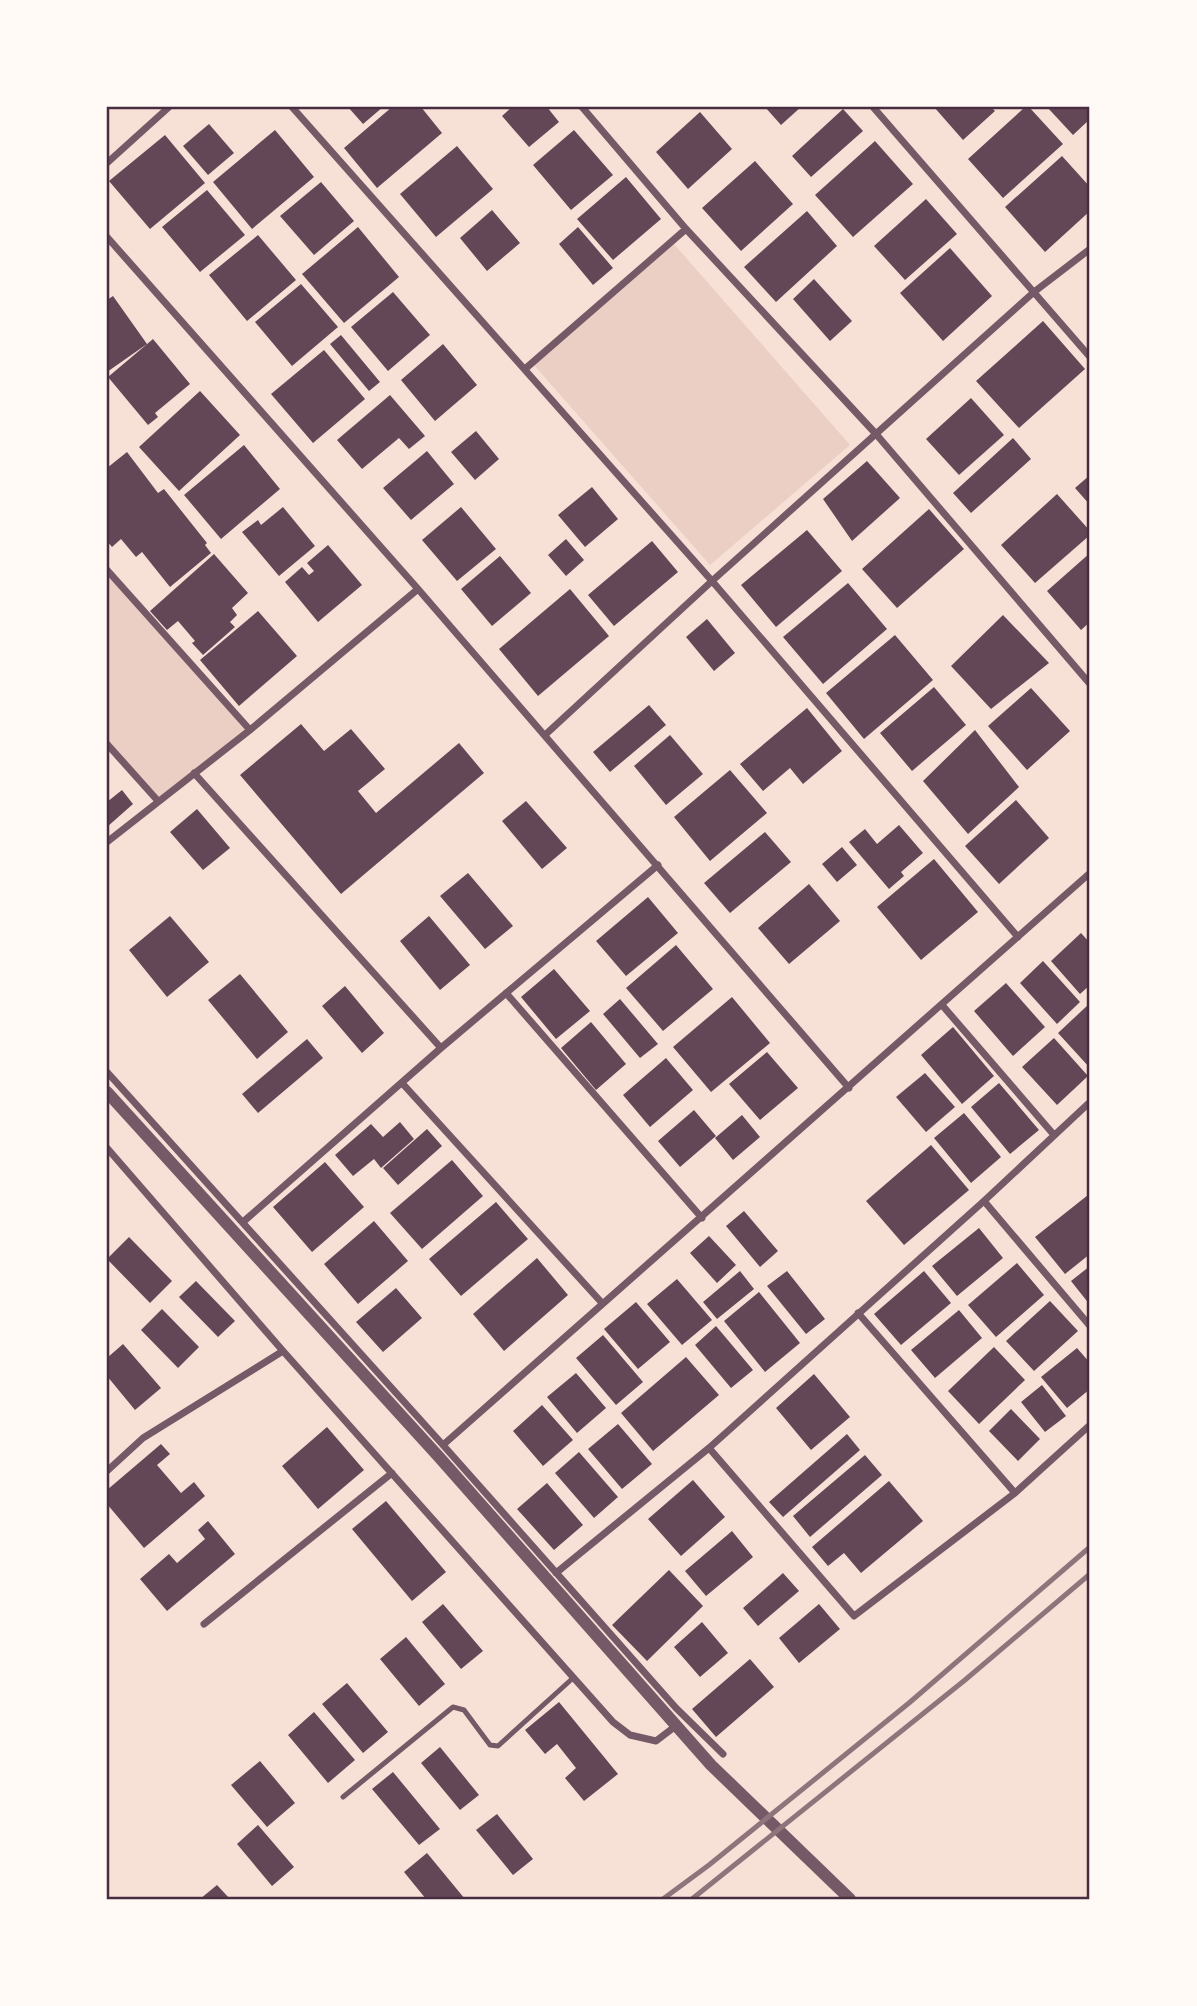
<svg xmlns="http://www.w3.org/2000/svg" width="1197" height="2006" viewBox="0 0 1197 2006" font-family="Manrope,sans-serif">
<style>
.green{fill:#ebcfc5}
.building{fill:#644757}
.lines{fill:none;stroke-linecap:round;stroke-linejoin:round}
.service{stroke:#755966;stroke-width:5}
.minor{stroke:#755966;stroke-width:7}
.tertiary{stroke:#755966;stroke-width:12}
.rail{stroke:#8f747c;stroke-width:5}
.neatline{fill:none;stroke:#4a2c40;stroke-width:2.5}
</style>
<rect width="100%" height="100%" fill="#f7e1d7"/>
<path class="green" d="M674,244L850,445L710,565L533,364Z
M107,570L250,730L157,802L107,745Z"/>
<path class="building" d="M348,107H383L363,124Z
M392,107H421L442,133L377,188L344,148Z
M512,107H547L559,122L529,147L502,116Z
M765,107H801L781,125Z
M934,107H991L995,111L963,140Z
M1025,107H1029L1063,144L1003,198L968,159Z
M1047,107H1090V119L1073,135Z
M843,109L863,131L811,177L792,156Z
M700,112L732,149L688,189L656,152Z
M209,124L234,153L208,175L183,146Z
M275,130L314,177L252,229L213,182Z
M574,130L613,175L571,210L533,165Z
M165,135L205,183L150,229L109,181Z
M875,141L913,184L853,237L815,195Z
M457,146L493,189L436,237L400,194Z
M1062,156L1090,187V211L1045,252L1005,207Z
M755,161L793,204L741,251L702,208Z
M626,177L661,219L613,260L577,219Z
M321,182L354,221L314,255L280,216Z
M207,190L245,235L200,272L162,227Z
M926,199L957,234L905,280L874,246Z
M492,210L520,243L487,271L460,238Z
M807,211L837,246L776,302L744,267Z
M358,227L399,277L344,323L302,274Z
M578,227L613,268L593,285L559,244Z
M258,235L296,280L247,321L209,275Z
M950,248L992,296L943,341L900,293Z
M814,279L852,321L830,341L793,299Z
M301,284L338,327L292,366L255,322Z
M393,292L430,335L388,371L351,327Z
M113,296L147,344L107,372V300Z
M1043,321L1085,369L1019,428L976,381Z
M341,335L380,382L369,391L330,344Z
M153,339L190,384L155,413L158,417L148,425L108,377Z
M443,344L477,385L435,421L401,380Z
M324,350L365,399L313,443L271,394Z
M200,391L240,435L179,491L139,447Z
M390,395L425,436L409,449L399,438L362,469L337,440Z
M971,398L1004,435L959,475L926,439Z
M476,431L499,459L475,480L451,452Z
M1013,438L1031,459L971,513L953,493Z
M244,445L280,489L221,539L184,495Z
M427,451L454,484L411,520L383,488Z
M127,452L158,493L164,489L207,543L205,545L211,553L170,587L142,552L136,557L121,539L112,547L107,541V468Z
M867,461L900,498L852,541L823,499Z
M1090,475V505L1075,488Z
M592,487L618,519L585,547L558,515Z
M1057,494L1090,531V535L1035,583L1001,545Z
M283,507L315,546L279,576L242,532L258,520L261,525Z
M461,507L496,549L457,581L422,540Z
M929,509L964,549L897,608L862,569Z
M807,530L842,571L776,627L741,585Z
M566,539L584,560L566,576L548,555Z
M652,541L678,572L614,626L588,595Z
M328,545L362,585L318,622L285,582L302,567L309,575L314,571L307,563Z
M1090,553V622L1081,630L1047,591Z
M214,554L248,593L232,608L237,615L230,622L235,627L203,655L192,643L195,641L178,621L167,630L150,611Z
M500,556L531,593L492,626L461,589Z
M848,583L887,629L823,684L783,637Z
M570,589L609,636L538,696L499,649Z
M258,611L297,656L239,706L200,660Z
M1003,615L1049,663L991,709L951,666Z
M707,619L735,653L714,671L686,637Z
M895,635L933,680L864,739L826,693Z
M934,687L966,725L912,771L880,733Z
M1031,688L1070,731L1027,770L988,726Z
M649,705L666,725L610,772L593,752Z
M807,708L842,751L803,784L790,768L763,791L740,764Z
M301,724L324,751L351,729L385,769L358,791L376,813L459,743L484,773L341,894L240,775Z
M975,730L1019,787L968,834L923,781Z
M670,735L703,774L666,805L634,766Z
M730,770L767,813L710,861L674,817Z
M122,790L133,804L107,827V802Z
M1016,800L1049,838L999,884L965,846Z
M526,801L567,848L542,869L502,821Z
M197,809L230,848L203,870L170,832Z
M899,825L923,853L901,872L904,876L889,889L849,842L865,829L877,844Z
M765,832L791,862L730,913L704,883Z
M842,847L857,865L837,882L822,864Z
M934,859L978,912L921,960L877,907Z
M468,873L513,926L485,949L440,896Z
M809,884L840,921L789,964L758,928Z
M648,897L678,933L626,976L596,941Z
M170,916L209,962L167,997L129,950Z
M429,916L470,965L440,990L400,941Z
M1081,933L1090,943V985L1080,994L1051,961Z
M676,945L713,989L663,1031L626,988Z
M1043,961L1080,1002L1057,1024L1020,983Z
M554,969L590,1011L556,1039L521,997Z
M240,974L288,1032L257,1059L208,1000Z
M1006,983L1045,1027L1013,1056L974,1011Z
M345,986L384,1033L362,1053L322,1006Z
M732,997L770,1043L711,1092L673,1047Z
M620,999L658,1044L640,1058L603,1014Z
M1089,1004L1090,1006V1068L1058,1033Z
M591,1022L626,1064L596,1090L561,1048Z
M953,1027L994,1076L962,1104L921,1055Z
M1054,1038L1088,1076L1057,1105L1022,1067Z
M307,1039L323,1058L258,1113L242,1094Z
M767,1052L798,1088L760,1120L729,1084Z
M666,1058L693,1090L650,1127L623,1095Z
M925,1073L955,1107L926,1132L896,1097Z
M999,1083L1039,1130L1010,1154L971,1107Z
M694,1110L716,1136L680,1167L658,1141Z
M964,1113L1001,1157L971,1183L934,1138Z
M742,1115L760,1137L733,1160L715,1138Z
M400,1122L414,1139L381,1168L374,1159L353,1176L335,1155L371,1124L383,1137Z
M427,1129L442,1146L398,1185L383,1168Z
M931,1145L969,1190L904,1245L866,1201Z
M452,1160L483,1196L422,1249L390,1213Z
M325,1162L364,1207L312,1252L273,1207Z
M1088,1195L1090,1254L1065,1274L1035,1237Z
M496,1202L528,1239L461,1296L429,1259Z
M744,1211L778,1251L760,1267L726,1226Z
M374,1221L408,1261L358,1304L324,1264Z
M979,1228L1003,1258L957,1296L932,1266Z
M709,1236L736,1265L717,1283L690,1253Z
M129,1237L172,1281L150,1303L107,1259Z
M537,1258L568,1295L504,1351L473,1314Z
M1017,1263L1044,1295L996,1337L968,1305Z
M1090,1266V1305L1071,1281Z
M740,1271L754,1289L717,1319L703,1302Z
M787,1271L825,1319L806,1334L767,1286Z
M924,1271L951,1303L901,1345L874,1314Z
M677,1279L712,1320L682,1345L647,1304Z
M196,1281L235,1321L218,1337L179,1297Z
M396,1288L422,1318L383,1352L356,1322Z
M759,1292L800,1343L765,1372L724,1321Z
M1050,1301L1078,1331L1034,1371L1006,1341Z
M636,1302L670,1342L638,1369L604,1329Z
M162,1309L199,1347L178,1368L141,1330Z
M959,1310L982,1338L935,1378L911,1350Z
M716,1326L753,1370L731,1388L695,1345Z
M603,1335L643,1382L616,1405L576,1358Z
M123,1344L161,1388L135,1410L107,1376V1358Z
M994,1347L1025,1380L979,1424L948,1391Z
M1077,1348L1090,1363V1389L1067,1408L1041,1377Z
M686,1357L719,1395L653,1451L621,1413Z
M576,1373L606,1408L577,1433L547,1397Z
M814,1374L850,1417L811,1450L776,1408Z
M1042,1385L1066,1416L1045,1432L1021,1402Z
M542,1405L573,1440L543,1466L513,1431Z
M1011,1409L1040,1439L1018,1461L989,1431Z
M618,1424L652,1464L622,1489L588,1449Z
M327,1427L364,1470L318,1509L282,1466Z
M847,1434L860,1450L783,1517L769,1502Z
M161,1444L170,1454L157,1465L181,1493L194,1482L205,1496L144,1548L107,1504V1490Z
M579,1452L618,1497L594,1518L555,1473Z
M865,1455L882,1475L810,1537L793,1516Z
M693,1480L725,1517L681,1556L648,1519Z
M889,1481L923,1521L861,1573L844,1553L828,1566L812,1547Z
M547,1483L583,1525L554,1550L517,1509Z
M386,1501L446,1572L412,1601L352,1529Z
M208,1521L235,1554L167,1611L140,1579L169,1554L177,1563L205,1539L198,1530Z
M732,1531L753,1557L706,1596L685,1571Z
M669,1570L703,1606L647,1661L612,1625Z
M783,1573L799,1591L758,1626L743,1608Z
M443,1604L483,1651L461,1669L422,1622Z
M819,1604L840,1629L799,1663L779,1638Z
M702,1622L728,1653L700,1677L674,1647Z
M406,1637L445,1684L419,1706L380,1659Z
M750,1659L774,1687L716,1737L692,1709Z
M347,1683L388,1732L363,1753L322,1704Z
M559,1702L618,1774L584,1801L565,1778L576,1768L557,1744L545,1754L525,1730Z
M314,1712L355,1760L328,1783L288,1735Z
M440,1747L479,1795L460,1810L421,1763Z
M260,1761L295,1803L267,1827L231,1785Z
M393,1772L440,1829L419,1845L372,1789Z
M497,1814L533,1859L513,1875L476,1830Z
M258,1825L294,1867L272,1886L237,1844Z
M427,1853L465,1899H426L404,1872Z
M217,1885L230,1899H200Z"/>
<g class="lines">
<path class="service" d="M343,1797L453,1707L464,1710L490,1745L498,1746L573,1678"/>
<path class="minor" d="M292,107L712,581L1018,937
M582,107L686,229L876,434L1090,684
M873,107L1090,357
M107,163L169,107
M107,237L418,589L849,1088
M525,369L686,229
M107,570L250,730
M545,735L712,581L1034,292L1090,249
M107,744L158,801
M194,773L441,1048
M107,842L250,730L418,589
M506,993L702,1218
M942,1005L1054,1135
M107,1072L443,1445L676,1708L723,1754
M402,1083L602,1303
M107,1148L283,1351L613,1722L630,1735L656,1741L677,1725
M984,1201L1090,1326
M243,1222L441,1048L658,865
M858,1313L1015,1493
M443,1445L1090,873
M709,1448L854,1616L1015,1493L1090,1425
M107,1471L143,1438L283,1351
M556,1573L709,1448L984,1201L1090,1102
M204,1624L392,1473"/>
<path class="tertiary" d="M107,1092L439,1457L711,1765L850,1899"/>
<path class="rail" d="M663,1899L709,1865L909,1703L1090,1547
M692,1899L965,1680L1090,1574"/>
</g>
<rect width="1197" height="2006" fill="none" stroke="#fffaf5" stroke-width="217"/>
<rect x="108" y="108" width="980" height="1790" class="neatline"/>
</svg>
